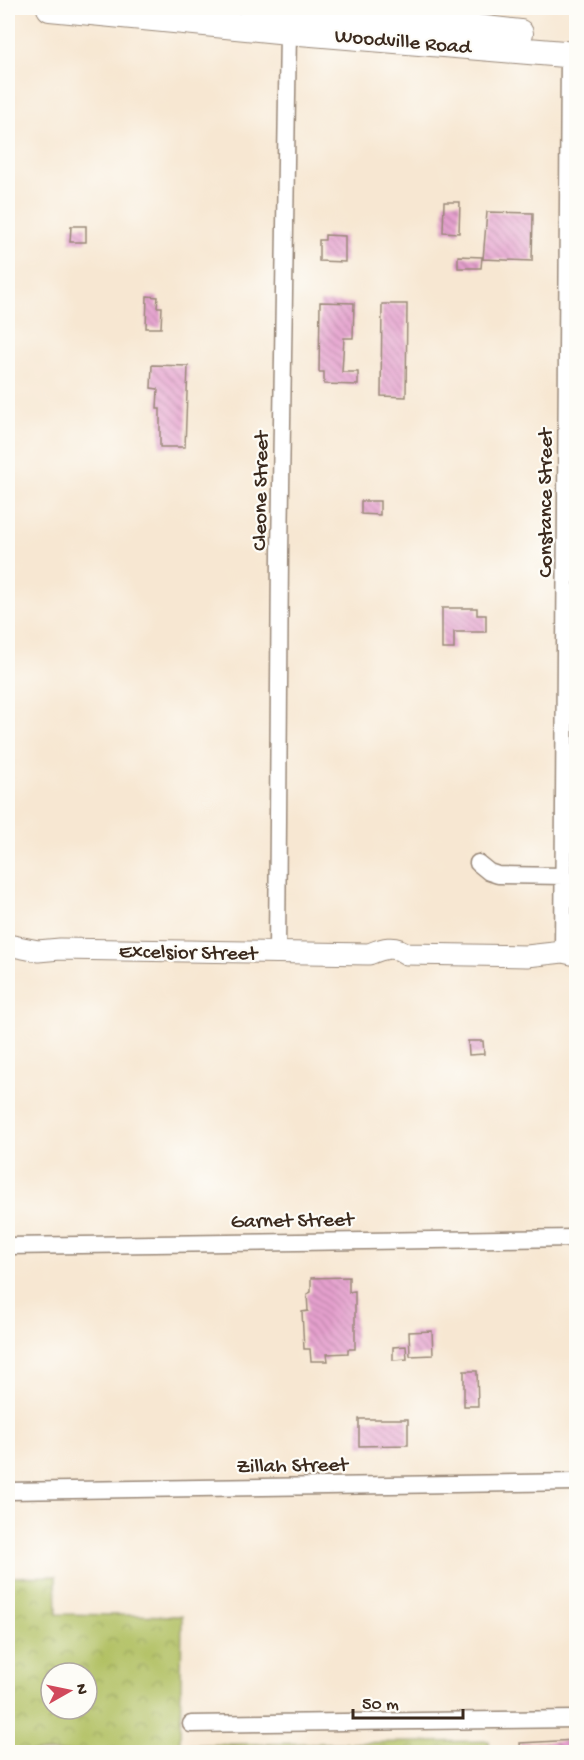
<svg xmlns="http://www.w3.org/2000/svg" width="584" height="1760" viewBox="0 0 584 1760" font-family="'Gochi Hand',sans-serif">
<style>
.park{fill:url(#park-crowns);stroke:#767540;stroke-width:1.5;fill-rule:evenodd}
.building{fill:url(#building-back-hatch)}
.lines{fill:none;stroke-linecap:round;stroke-linejoin:round}
.minor-casing{stroke:#998878;stroke-width:19}
.tertiary-casing{stroke:#998878;stroke-width:23}
.primary-casing{stroke:#998878;stroke-width:28}
.minor{stroke:#fff;stroke-width:16}
.tertiary{stroke:#fff;stroke-width:21}
.primary{stroke:#fff;stroke-width:26}
.labels{text-anchor:middle;stroke-width:4.5;stroke-linejoin:round;paint-order:stroke}
.street-label{font-size:21px;fill:#3b2a1e;stroke:#fdfcf7}
</style>
<defs>
<pattern id="park-crowns" width="20" height="18" patternUnits="userSpaceOnUse" patternTransform="scale(1.5)"><rect width="20" height="18" fill="#b1c062"/><path d="M2 6a3 3 0 1 1 6 0M12 15a3 3 0 1 1 6 0" fill="none" stroke="#919c50"/></pattern>
<pattern id="building-back-hatch" width="6" height="6" patternUnits="userSpaceOnUse" patternTransform="scale(1.5)"><rect width="6" height="6" fill="#e5a0ce"/><path d="M-1 5l2 2M0 0l6 6M5-1l2 2" fill="none" stroke="#bb83a7"/></pattern>
</defs>
<rect width="100%" height="100%" fill="#fdfcf7"/>
<filter id="ink" filterUnits="userSpaceOnUse"><feTurbulence type="fractalNoise" baseFrequency=".0167" numOctaves="2"/><feDisplacementMap in="SourceGraphic" scale="12" xChannelSelector="R" yChannelSelector="G"/><feConvolveMatrix kernelMatrix="1 2 1 2 8 2 1 2 1" color-interpolation-filters="sRGB"/></filter>
<filter id="wash" filterUnits="userSpaceOnUse"><feTurbulence type="fractalNoise" baseFrequency=".008" numOctaves="4" result="noise"/><feDisplacementMap in="SourceGraphic" scale="24" xChannelSelector="R" yChannelSelector="G"/><feGaussianBlur stdDeviation="1.35" result="paint"/><feColorMatrix in="noise" values="0 0 0 0 0 0 0 0 0 0 0 0 0 0 0 0 0 1.4 0 .05"/><feComposite in="paint" operator="in"/></filter>
<g filter="url(#wash)">
<rect width="100%" height="100%" fill="#f7e7d2"/>
<path class="park" d="M56,1576L57,1614L182,1616L180,1745L489,1741L490,1752H8V1577ZM51,1673H87V1709H51Z"/>
<g id="blocks">
<path class="building" d="M444,202H460L459,233L443,232Z
M487,212L533,213L532,261L483,259Z
M71,226H86V242H70Z
M325,235L345,236V262L319,261V240H325Z
M458,256L482,257L481,268H458Z
M147,296L158,297L157,307H162L161,328H146Z
M320,302L354,303L353,338H344L342,372H358V385L324,384V372H319Z
M382,304H407L406,397L381,396Z
M152,365L188,366L185,447H160V409H157L158,389L151,388Z
M361,501H380V515L361,514Z
M442,608H477V615H486V632H454V649H442Z
M468,1041H483L484,1054L469,1055Z
M349,1277V1292L355,1291V1349H348V1353L327,1354L328,1361H311L310,1349H304L302,1312L308,1311L307,1294L311,1292V1278Z
M432,1331L433,1355L410,1356L409,1332Z
M406,1346L407,1359L393,1360V1347Z
M464,1371H477L478,1406H464Z
M359,1419H408V1445L359,1446Z
M576,1740V1752H521L520,1743Z"/>
</g>
</g>
<g filter="url(#ink)">
<use href="#blocks" fill-opacity="0" stroke="#998878" stroke-width="1.5"/>
<g class="lines">
<g class="minor-casing">
<path id="minor" d="M478,863L489,872L498,875L564,876
M563,952L569,54
M277,953L280,553L288,31
M8,1246L576,1238
M8,1491L576,1482
M191,1724L576,1719"/>
</g>
<g class="tertiary-casing">
<path id="tertiary" d="M8,945L38,951L60,949L369,954C382,949 394,944 406,954L527,956L563,952L576,955"/>
</g>
<g class="primary-casing">
<path id="primary" d="M50,8L288,31L576,55
M252,8L407,20L520,33"/>
</g>
<use href="#minor" class="minor"/>
<use href="#tertiary" class="tertiary"/>
<use href="#primary" class="primary"/>
</g>
</g>
<g class="labels">
<g class="street-label">
<text transform="translate(403 40) rotate(5)" y="7">Woodville Road</text>
<text transform="translate(259 491) rotate(-89)" y="7">Cleone Street</text>
<text transform="translate(544 503) rotate(-90)" y="7">Constance Street</text>
<text transform="translate(188 951) rotate(1)" y="7">Excelsior Street</text>
<text transform="translate(292 1219) rotate(-1)" y="7">Garnet Street</text>
<text transform="translate(292 1464) rotate(-1)" y="7">Zillah Street</text>
</g>
</g>
<rect width="584" height="1760" fill="none" stroke="#fdfcf7" stroke-width="30"/>
<g transform="translate(69 1691) rotate(81)"><circle r="28" fill="#fdfcf7" stroke="#afa8a0" stroke-width="1.5"/>
<path d="M0-4.5L10 22L0 15L-10 22Z" fill="#d1495b"/>
<text y="-9" font-size="16" font-weight="bold" text-anchor="middle" fill="#3b2a1e">N</text>
</g>
<path d="M353 1709v9h110v-9" fill="none" stroke="#3b2a1e" stroke-width="3"/>
<text x="362" y="1709" font-size="18" fill="#3b2a1e" stroke="#fdfcf7" stroke-width="4.5" paint-order="stroke">50 m</text>
</svg>
